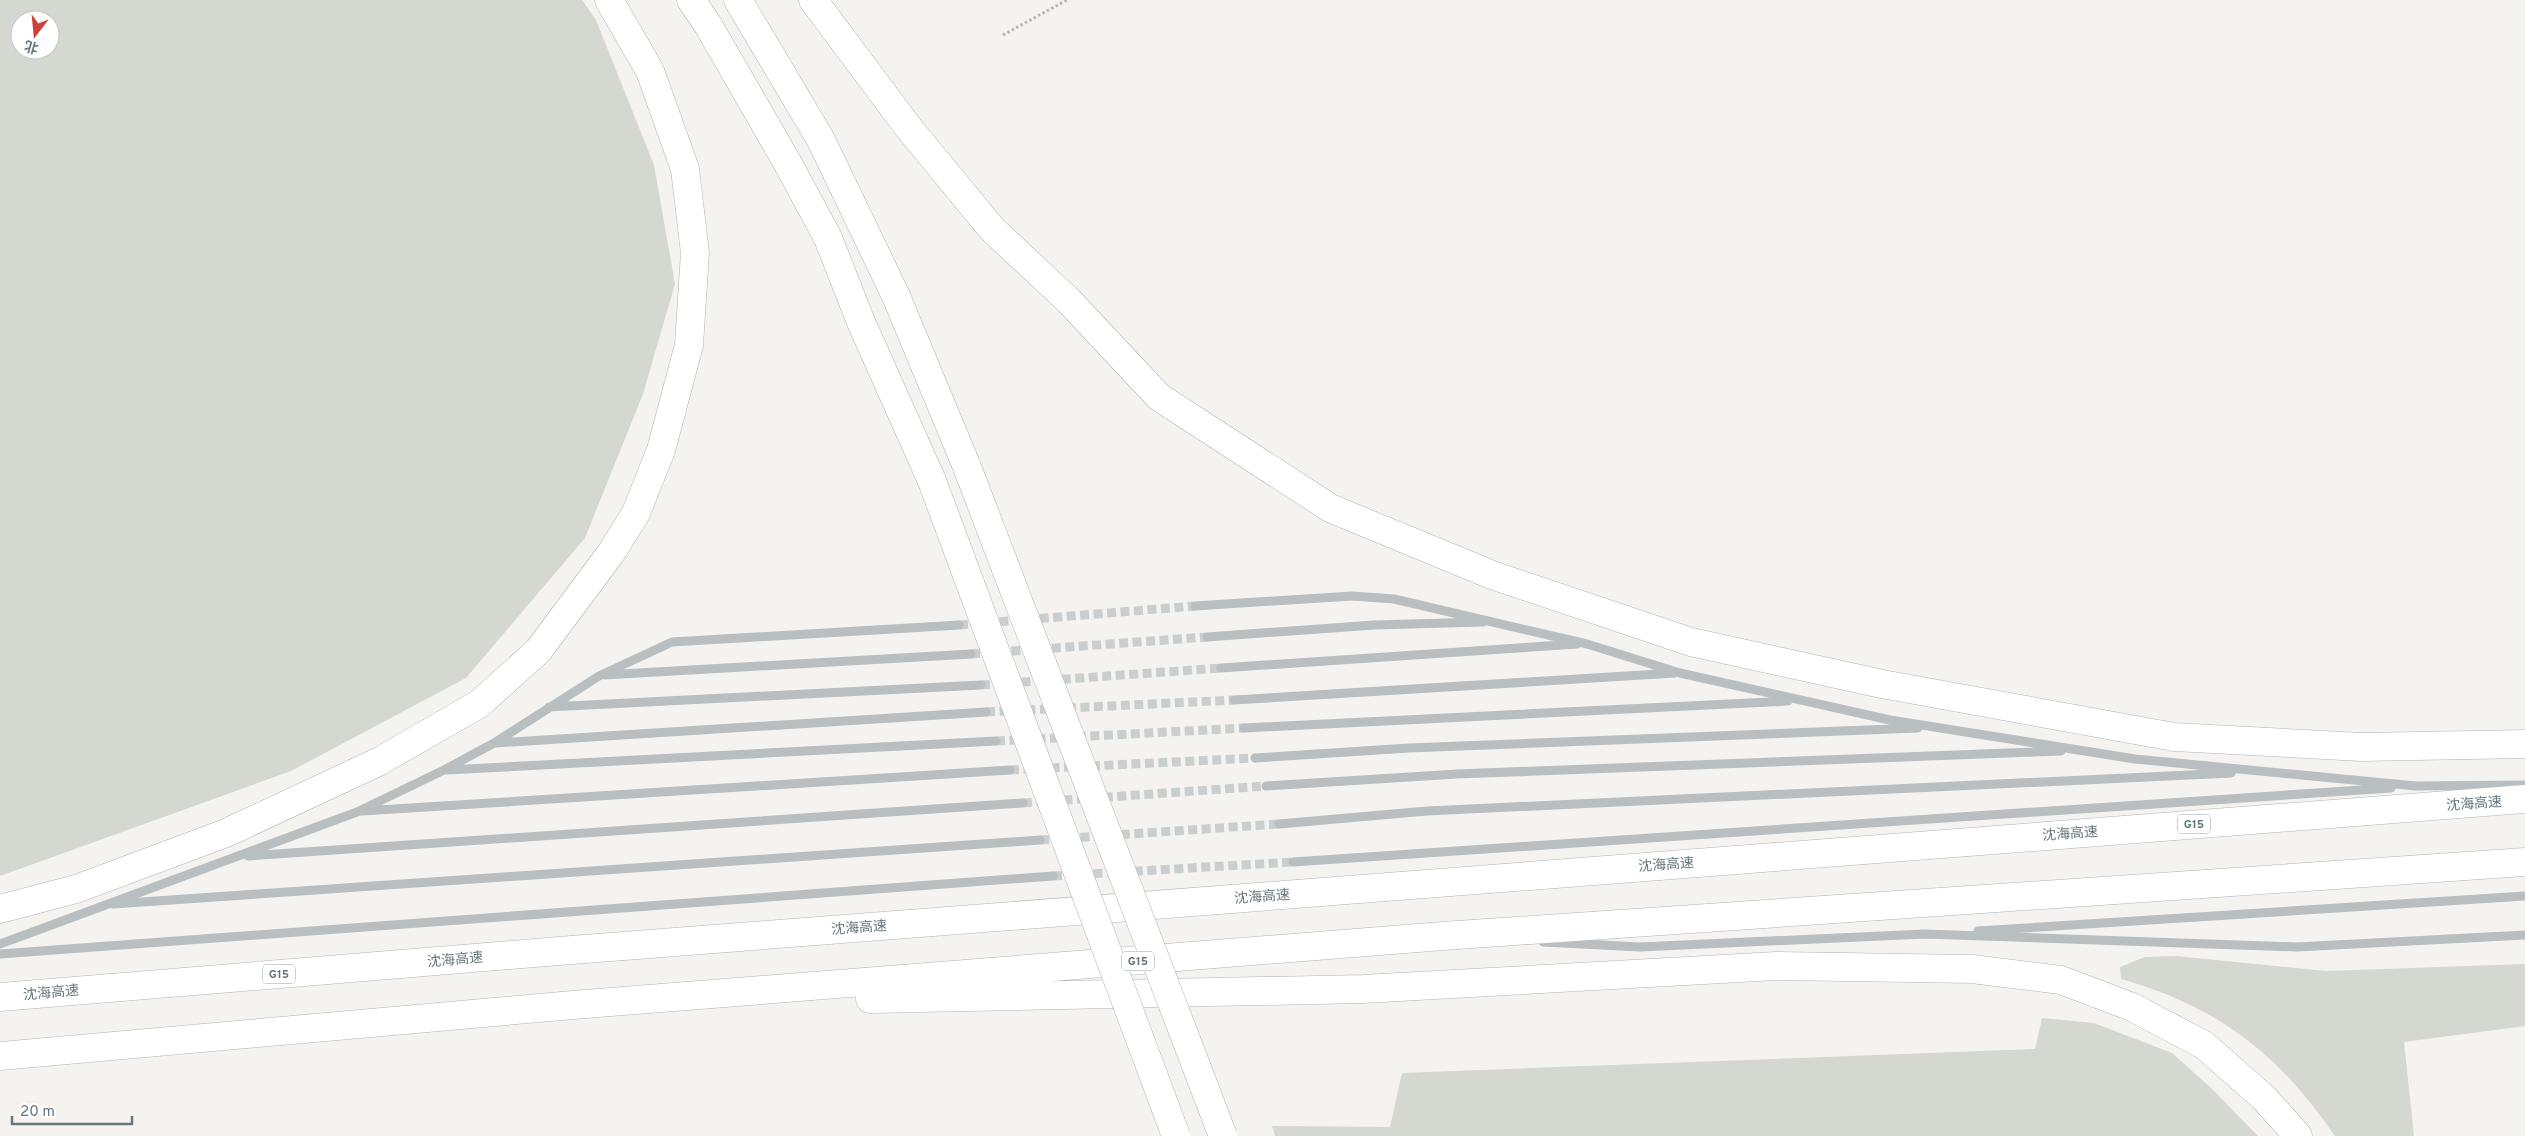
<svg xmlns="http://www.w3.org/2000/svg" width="2525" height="1136" viewBox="0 0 2525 1136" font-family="Overpass,'Noto Sans SC',sans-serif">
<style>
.green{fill:#d4d8d0;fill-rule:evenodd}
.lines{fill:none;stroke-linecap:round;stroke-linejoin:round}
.minor-tunnel{stroke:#c9cece;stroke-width:9;stroke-dasharray:9 4.5;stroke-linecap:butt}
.highway-casing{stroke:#afb3b5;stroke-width:29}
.path{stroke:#b3b7b8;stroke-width:3;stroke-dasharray:2.5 2.5;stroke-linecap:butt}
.minor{stroke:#b9bec0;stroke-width:9}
.highway{stroke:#fff;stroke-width:28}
.highway-bridge-casing{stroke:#afb3b5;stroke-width:29;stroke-linecap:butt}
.highway-bridge{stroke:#fff;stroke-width:28}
.labels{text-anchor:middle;stroke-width:5;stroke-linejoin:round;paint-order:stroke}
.shield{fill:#fff;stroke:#94a0a5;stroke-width:1}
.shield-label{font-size:12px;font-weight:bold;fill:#66777e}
.street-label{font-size:14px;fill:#66777e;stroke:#fff}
</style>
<rect width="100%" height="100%" fill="#f4f3f0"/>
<path class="green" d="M0,0H582L596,20L654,165L675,284L643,394L585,538L466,678L291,771L0,876ZM20,20H50V50H20Z
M2176,956L2326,971L2525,964V1026L2404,1042L2414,1136H2335C2279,1054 2217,1006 2121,979L2120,967L2145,957Z
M2042,1018L2094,1023L2172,1053L2211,1088L2258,1136H1275L1272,1126L1390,1127L1402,1073L2035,1049Z"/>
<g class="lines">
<path class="minor-tunnel" d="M959,625L1195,606
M971,654L1207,637
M981,685L1221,668
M986,712L1234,700
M996,741L1244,728
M1010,770L1255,758
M1023,803L1266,786
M1040,840L1279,824
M1053,876L1293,862"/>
<g class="highway-casing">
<path id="highway" d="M691,0L708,25L787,162L828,238L861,322L932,481
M738,0L821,140L896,296L967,467
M813,0L908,127L992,229L1069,301L1159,397L1330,508L1492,575L1691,642L1882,684L2174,737L2362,747L2525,744
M0,909L76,889L226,833L380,761L479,704L538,651L611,553L636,513L661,450L689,345L695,253L685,169L650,71L609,0
M0,997L559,951L2525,799
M870,999L1363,989L1776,966L1972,969L2061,980L2132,1007L2204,1045L2264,1098L2298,1136
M0,1056L573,1005L1443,936L2525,862"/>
</g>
<path class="path" d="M1003,35L1067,0"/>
<path class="minor" d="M1195,606L1352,596L1394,599L1587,644L1680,673L1890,720L2135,759L2416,786L2525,785
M1207,637L1374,625L1483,622
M1221,668L1577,644
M604,675L971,654
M1234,700L1675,673
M549,707L981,685
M1244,728L1788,701
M495,743L986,712
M1255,758L1409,748L1918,728
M447,770L996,741
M1266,786L1457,774L2061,751
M362,811L1010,770
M1279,824L1427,811L2231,773
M248,856L1023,803
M1293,862L2391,788
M113,904L1040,840
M1978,931L2525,896
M1543,942L1640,947L1925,934L2297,947L2525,935
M0,944L357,812L444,770L494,743L599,676L672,642L959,625
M0,954L1053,876"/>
<use href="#highway" class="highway"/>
<g class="highway-bridge-casing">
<path id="highway-bridge" d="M967,467L1223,1136
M932,481L1176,1136"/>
</g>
<use href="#highway-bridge" class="highway-bridge"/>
</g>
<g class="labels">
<g class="shield">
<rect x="2178" y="814.5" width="32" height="19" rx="4"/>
<rect x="1122" y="951.5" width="32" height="19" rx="4"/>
<rect x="263" y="964.5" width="32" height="19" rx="4"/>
</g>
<g class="shield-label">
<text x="2194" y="828">G15</text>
<text x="1138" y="965">G15</text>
<text x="279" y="978">G15</text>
</g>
<g class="street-label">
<text transform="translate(2474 803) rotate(-4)" y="5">沈海高速</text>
<text transform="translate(2070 833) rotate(-4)" y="5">沈海高速</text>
<text transform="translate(1666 864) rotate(-4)" y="5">沈海高速</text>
<text transform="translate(1262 896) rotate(-4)" y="5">沈海高速</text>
<text transform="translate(859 927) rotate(-4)" y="5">沈海高速</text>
<text transform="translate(455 959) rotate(-5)" y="5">沈海高速</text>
<text transform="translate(51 992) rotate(-5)" y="5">沈海高速</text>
</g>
</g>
<g transform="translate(35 35) rotate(196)"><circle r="24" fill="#ffffff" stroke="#c2c9cb"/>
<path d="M0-4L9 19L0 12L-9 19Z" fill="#d04034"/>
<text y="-8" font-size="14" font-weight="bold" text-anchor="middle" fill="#66777e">北</text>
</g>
<path d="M12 1116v8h120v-8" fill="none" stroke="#66777e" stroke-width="2.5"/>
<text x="20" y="1116" font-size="15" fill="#66777e" stroke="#ffffff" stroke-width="4" paint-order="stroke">20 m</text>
</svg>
